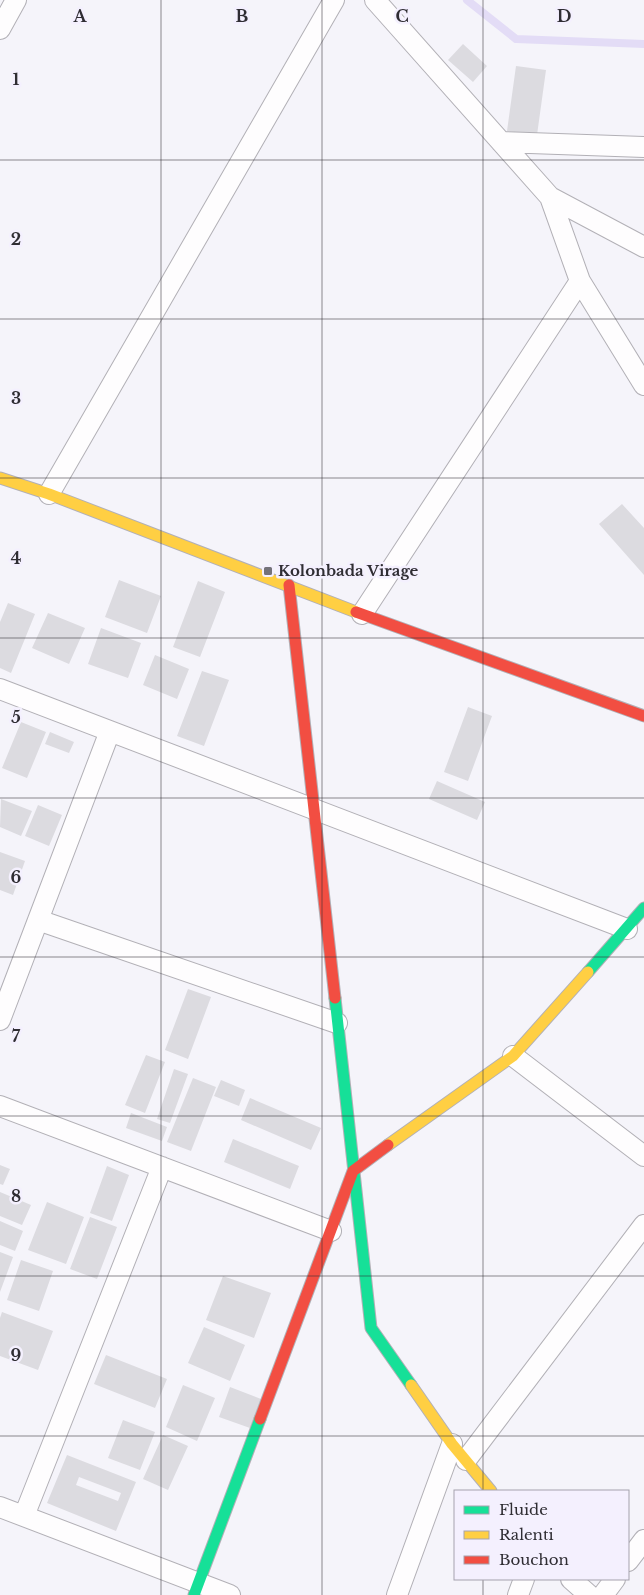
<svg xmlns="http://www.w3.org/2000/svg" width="644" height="1595" viewBox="0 0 644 1595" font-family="'Libre Baskerville',serif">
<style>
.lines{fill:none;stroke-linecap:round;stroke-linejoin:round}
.stream{stroke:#e3dcf6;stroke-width:8}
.building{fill:#dcdbe0;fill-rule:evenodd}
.street-casing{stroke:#b2b0b6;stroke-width:22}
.fast-casing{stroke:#b2b0b6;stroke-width:13}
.slow-casing{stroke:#b2b0b6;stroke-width:13}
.jam-casing{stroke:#b2b0b6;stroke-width:13}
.street{stroke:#fefdfe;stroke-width:20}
.fast{stroke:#16e098;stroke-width:11}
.slow{stroke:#ffcf43;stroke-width:11}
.jam{stroke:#f24e42;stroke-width:11}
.grid{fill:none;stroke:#2f2d33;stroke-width:1;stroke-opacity:0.55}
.poi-dot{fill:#747379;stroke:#f4f0fe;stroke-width:2}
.labels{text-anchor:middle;stroke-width:5;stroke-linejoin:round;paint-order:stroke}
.poi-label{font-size:15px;font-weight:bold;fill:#2f2d33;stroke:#f4f0fe;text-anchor:start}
.grid-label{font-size:16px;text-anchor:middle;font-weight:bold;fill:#2f2d33;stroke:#f4f0fe;stroke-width:5;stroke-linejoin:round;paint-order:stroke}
</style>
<rect width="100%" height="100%" fill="#f5f4fa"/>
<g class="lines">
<path class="stream" d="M467,0L516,39L644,44"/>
</g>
<path class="building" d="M463,44L487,66L473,82L448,60Z
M516,66L546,70L537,135L507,131Z
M622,504L644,528V575L599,524Z
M119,580L161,596L147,633L105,617Z
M198,581L225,592L200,657L173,647Z
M8,603L35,614L11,673L0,668V622Z
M48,613L85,628L69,664L32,648Z
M101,628L141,643L128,678L88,664Z
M155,655L189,669L177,699L143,685Z
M202,671L229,680L204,746L177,736Z
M468,707L492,716L468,781L444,772Z
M21,722L46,732L27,778L2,768Z
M50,732L74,742L69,753L45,744Z
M437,781L485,802L477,820L429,799Z
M1,799L32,811L21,836L0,827Z
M38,805L62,815L49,846L25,836Z
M0,852L25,861L13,895L0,890Z
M188,989L211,997L188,1059L165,1050Z
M146,1055L165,1062L145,1113L125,1105Z
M174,1069L188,1074L170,1123L157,1119Z
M193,1078L216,1087L191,1151L167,1142Z
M221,1080L245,1090L239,1106L214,1096Z
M250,1098L321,1128L311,1150L241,1120Z
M131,1113L167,1127L162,1141L126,1128Z
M233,1139L299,1166L290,1189L224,1162Z
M0,1165L10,1169L3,1185L0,1184Z
M107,1166L129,1175L112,1221L90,1213Z
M0,1192L31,1205L22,1225L0,1216Z
M47,1202L84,1217L66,1264L28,1250Z
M90,1217L117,1227L97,1279L70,1269Z
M0,1221L23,1231L15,1251L0,1245Z
M0,1252L13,1257L0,1292Z
M21,1260L53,1271L39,1311L7,1300Z
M223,1276L271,1293L254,1338L206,1320Z
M2,1312L53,1331L38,1370L0,1356V1318Z
M204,1327L245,1345L230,1381L188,1363Z
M106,1355L167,1379L155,1408L94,1384Z
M183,1385L215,1398L197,1441L166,1427Z
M230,1387L261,1399L250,1428L219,1417Z
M123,1420L155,1432L140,1470L108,1458Z
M163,1435L188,1446L168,1490L143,1479Z
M67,1455L136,1482L116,1531L47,1503ZM79,1477L121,1493L118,1501L76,1485Z"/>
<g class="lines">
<g class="street-casing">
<path id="street" d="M375,0L550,197L580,281
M0,29L16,0
M501,142L644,147
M550,197L644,247
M49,494L334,0
M362,614L580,281L644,385
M0,689L627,929
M38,920L337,1023
M0,1020L110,731
M513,1056L644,1156
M0,1106L331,1231
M466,1460L644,1225
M0,1507L230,1595
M24,1516L162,1167
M628,1561L644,1540
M571,1579L589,1595
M397,1595L452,1444
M518,1595L524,1579
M603,1595L615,1579"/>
</g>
<g class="fast-casing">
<path id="fast" d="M588,972L644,908
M335,998L371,1328L411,1385
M194,1595L260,1419"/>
</g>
<g class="slow-casing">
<path id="slow" d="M0,478L49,494L356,612
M388,1145L513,1056L588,972
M411,1385L452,1444L491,1491"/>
</g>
<g class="jam-casing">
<path id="jam" d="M289,585L335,998
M356,612L644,716
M260,1419L353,1171L388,1145"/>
</g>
<use href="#street" class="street"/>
<use href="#fast" class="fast"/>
<use href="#slow" class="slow"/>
<use href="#jam" class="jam"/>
</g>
<path class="grid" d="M161,0V1595M322,0V1595M483,0V1491M0,160H644M0,319H644M0,478H644M0,638H644M0,798H644M0,957H644M0,1116H644M0,1276H644M0,1436H644M483,1579V1595"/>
<rect class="poi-dot" x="263" y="566" width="10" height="10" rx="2.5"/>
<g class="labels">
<g class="poi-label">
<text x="278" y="576">Kolonbada Virage</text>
</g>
</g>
<g class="grid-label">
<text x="80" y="22">A</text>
<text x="242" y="22">B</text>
<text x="402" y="22">C</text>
<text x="564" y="22">D</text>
<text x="16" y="85">1</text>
<text x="16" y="245">2</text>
<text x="16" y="404">3</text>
<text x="16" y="564">4</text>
<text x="16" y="723">5</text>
<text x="16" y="883">6</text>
<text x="16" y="1042">7</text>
<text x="16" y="1202">8</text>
<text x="16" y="1361">9</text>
</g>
<rect x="454" y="1490" width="175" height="90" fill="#f4f0fe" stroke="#a5a2ad"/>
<rect x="464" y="1506" width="25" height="8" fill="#16e098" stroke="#a5a2ad"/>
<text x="499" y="1515" font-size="15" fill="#2f2d33">Fluide</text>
<rect x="464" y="1531" width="25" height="8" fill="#ffcf43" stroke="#a5a2ad"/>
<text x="499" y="1540" font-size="15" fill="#2f2d33">Ralenti</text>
<rect x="464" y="1556" width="25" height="8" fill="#f24e42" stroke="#a5a2ad"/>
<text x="499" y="1565" font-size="15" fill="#2f2d33">Bouchon</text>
</svg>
